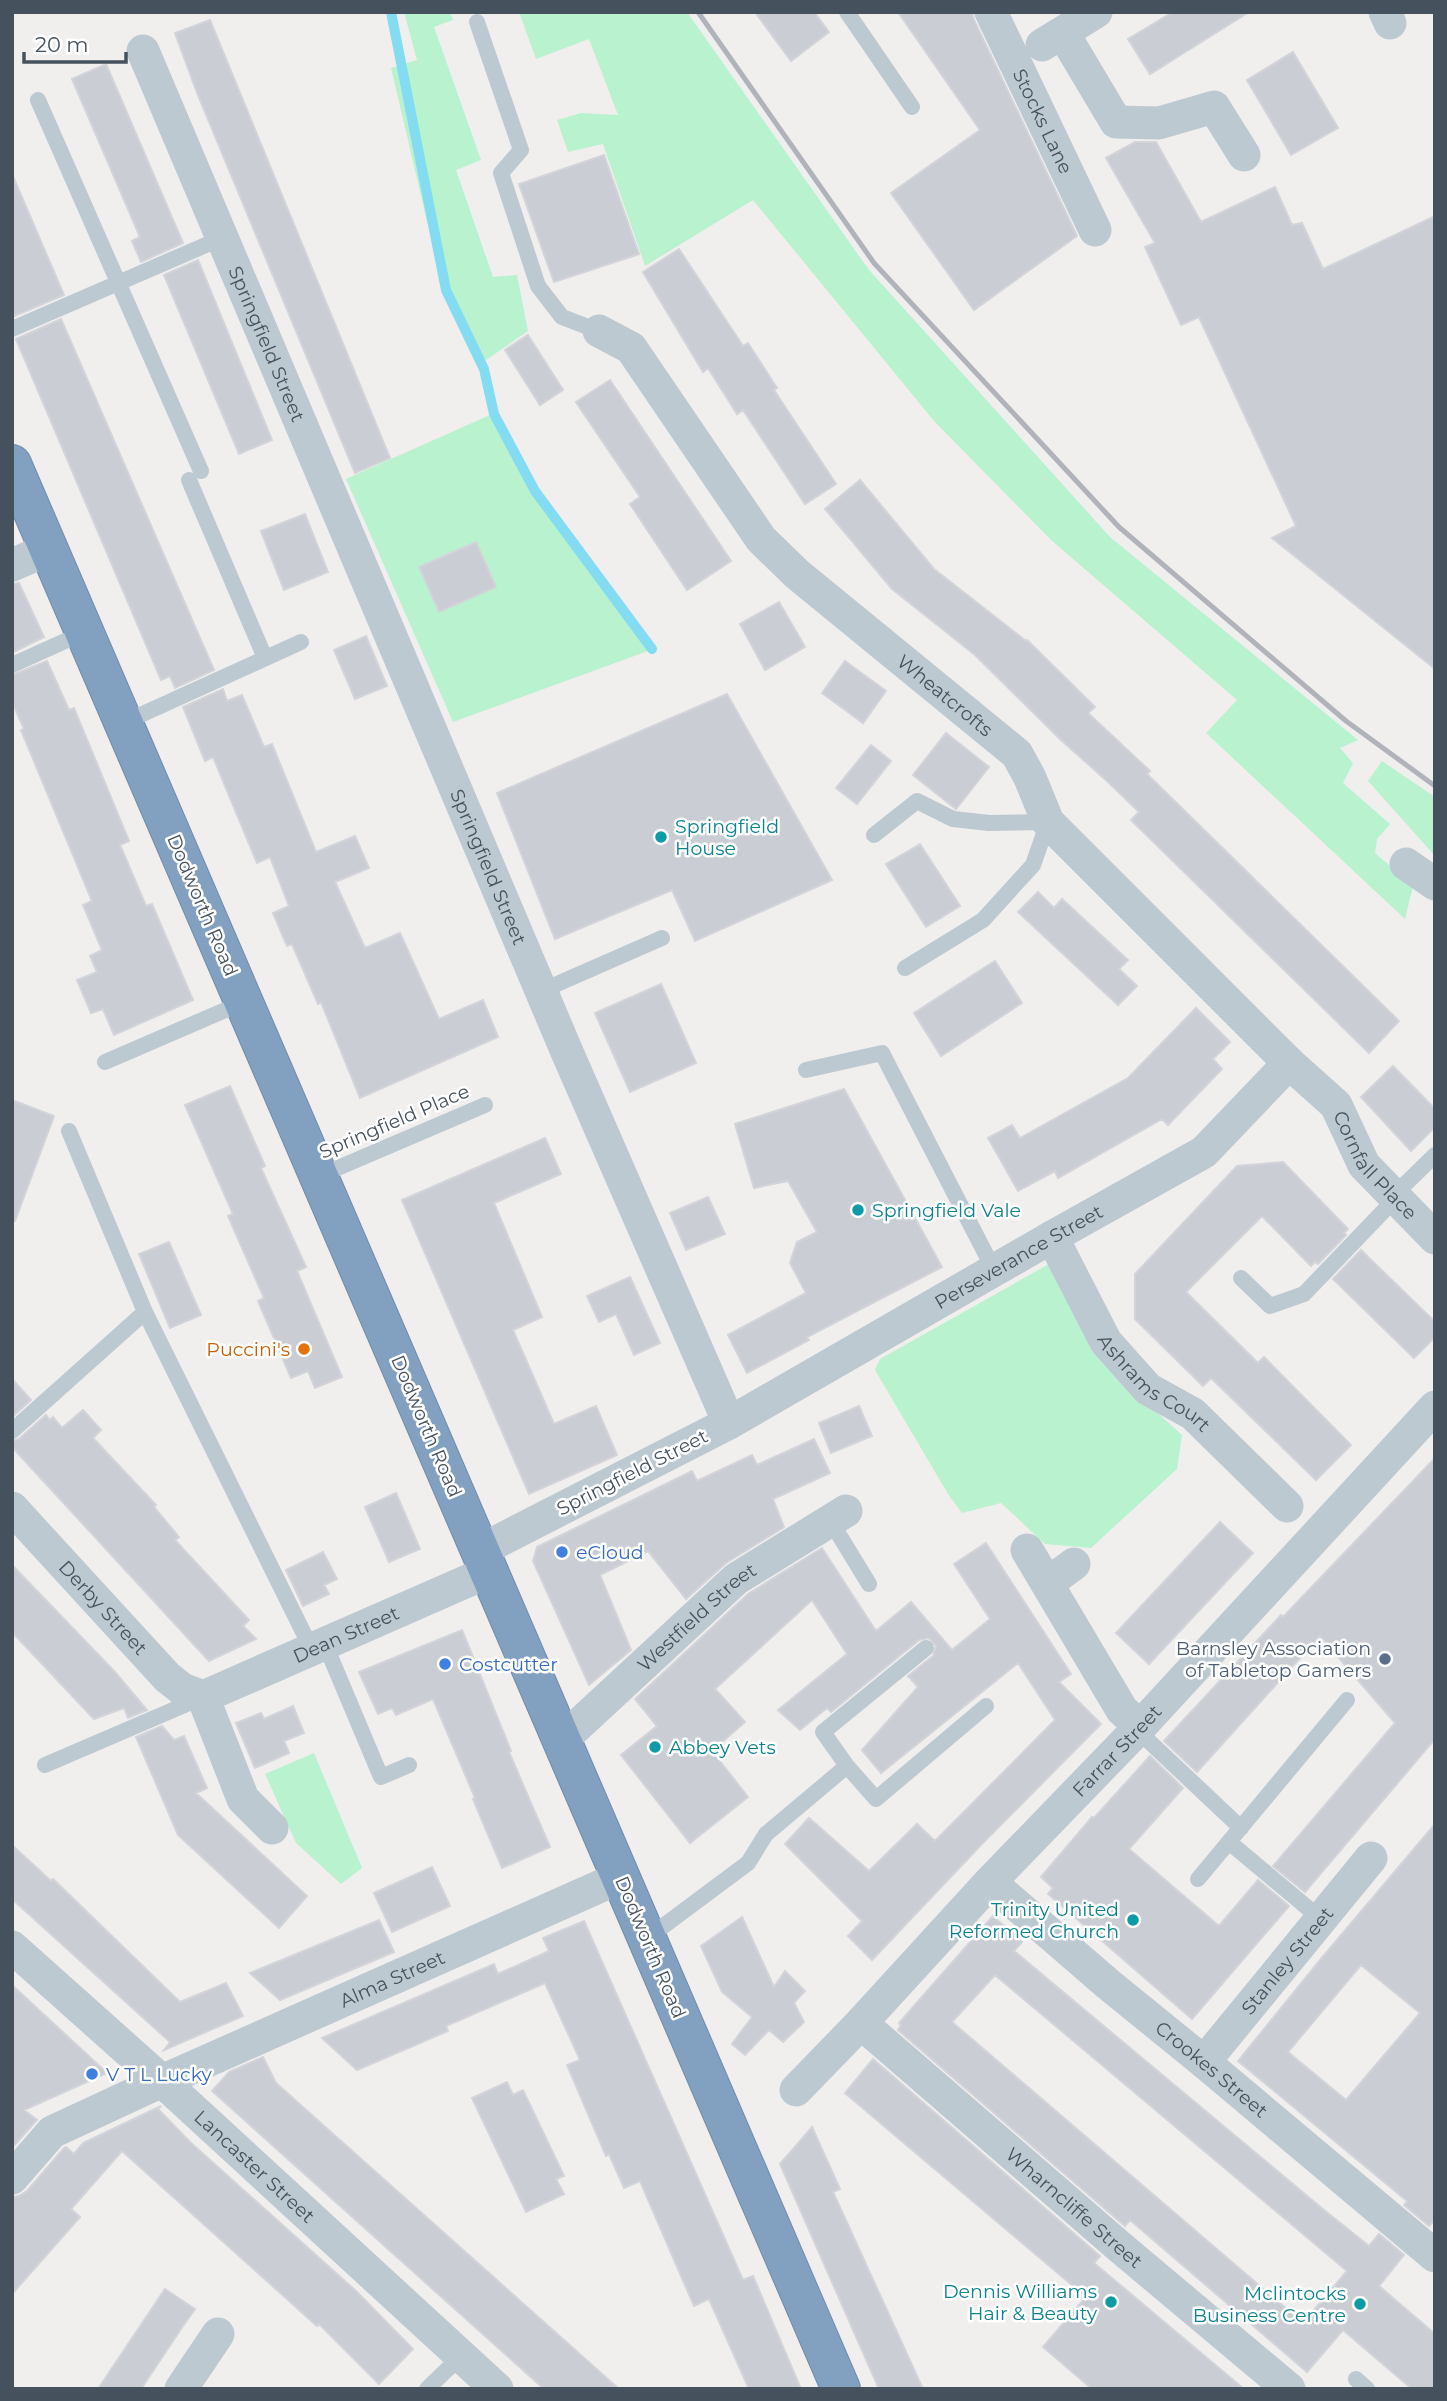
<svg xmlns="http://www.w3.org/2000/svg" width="1447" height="2401" viewBox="0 0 1447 2401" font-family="Montserrat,sans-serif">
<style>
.green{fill:#b9f2ce}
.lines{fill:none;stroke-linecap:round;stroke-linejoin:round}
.stream{stroke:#83dcf1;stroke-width:10}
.building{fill:#cacdd3;stroke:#d2d4da;stroke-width:2;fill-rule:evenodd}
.highway-casing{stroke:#6e8cac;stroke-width:40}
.lane{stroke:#bdc9d1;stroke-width:16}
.street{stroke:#bdc9d1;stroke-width:33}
.highway{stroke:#82a1c0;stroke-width:38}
.rail{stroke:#b0b3b9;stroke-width:5}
.culture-dot{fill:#0f9aa8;stroke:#fff;stroke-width:2.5}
.food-dot{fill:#e8710a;stroke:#fff;stroke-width:2.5}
.shop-dot{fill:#3f7fe0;stroke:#fff;stroke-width:2.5}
.service-dot{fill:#5c6f8a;stroke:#fff;stroke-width:2.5}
.labels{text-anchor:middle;stroke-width:5;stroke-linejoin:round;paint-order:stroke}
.street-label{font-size:19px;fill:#45525d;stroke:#fff}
.culture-label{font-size:19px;fill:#0d838f;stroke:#fff;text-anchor:start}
.food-label{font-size:19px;fill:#c56008;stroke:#fff;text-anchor:end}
.shop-label{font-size:19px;fill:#366cbe;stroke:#fff;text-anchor:start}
.service-label{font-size:19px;fill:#4e5e75;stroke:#fff;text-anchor:end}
</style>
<rect width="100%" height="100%" fill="#f1eeee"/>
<path class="green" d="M404,12H450L453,20L434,27L481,160L456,170L493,277L517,275L528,331L483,362L446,302L391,68L417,60Z
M519,12H687L869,270L1110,537L1358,740L1340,748L1353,763L1343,783L1390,824L1377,839L1375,853L1413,886L1405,919L1206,733L1237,700L1051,540L934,421L753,200L645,266L603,144L568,152L557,120L581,113L618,115L589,39L536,59Z
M490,415L531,492L648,651L453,722L346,479Z
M1382,761L1435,797V856L1368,781Z
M1049,1264L1131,1389L1182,1435L1177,1469L1091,1548L1045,1544L1001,1503L962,1513L948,1494L875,1370L880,1359Z
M314,1753L362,1868L341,1884L296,1843L265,1774Z"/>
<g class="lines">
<path class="stream" d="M391,12L446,290L484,369L494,414L535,491L652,649"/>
</g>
<path class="building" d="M755,12H814L829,32L791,61Z
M898,12H972L974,20L1077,236L974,310L891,193L980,130Z
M1173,12H1249L1150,74L1128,39Z
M210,20L390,458L355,473L197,93L175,33Z
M1293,52L1338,128L1291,155L1247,80Z
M106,64L183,243L141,262L132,241L140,237L72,79Z
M1135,142H1156L1201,222L1275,187L1292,225L1302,223L1323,269L1435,216V669L1272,538L1296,526L1199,317L1181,325L1145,247L1155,243L1106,158Z
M604,155L639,254L554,282L519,184Z
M12,174L64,295L12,317Z
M679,249L743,346L748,343L777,388L774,390L836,484L805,504L743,410L737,414L708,368L703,372L643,272Z
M198,260L272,440L239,454L164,275Z
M61,319L214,670L175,688L170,676L161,680L16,339Z
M528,335L563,390L540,405L505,350Z
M610,380L731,561L687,590L630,504L640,497L576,402Z
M860,480L934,569L1026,641L1027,640L1095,707L1088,713L1150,771L1147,774L1399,1021L1369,1053L1131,820L1139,812L1107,781L1061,740L975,655L892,589L825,509Z
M305,514L328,572L284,590L261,531Z
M476,542L496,587L439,612L419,567Z
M19,583L44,637L12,653V584Z
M779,602L805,647L765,670L740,624Z
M366,636L387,686L355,699L334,650Z
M47,661L69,710L74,708L129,841L120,845L146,906L152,904L193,1000L114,1035L103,1009L91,1013L77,980L97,972L90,956L102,950L83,905L92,901L21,730L24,729L12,702V675Z
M845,661L886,691L863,723L822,693Z
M223,689L227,701L242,695L264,747L272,744L316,852L355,836L369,868L335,882L365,948L400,933L439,1019L483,1000L498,1037L360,1098L321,1002L318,1004L292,944L287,946L273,913L289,906L270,857L257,863L213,757L205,761L183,707Z
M727,694L832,880L695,941L672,890L555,939L497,793Z
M946,733L989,767L956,809L913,775Z
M871,745L891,761L857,804L836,788Z
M920,844L960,906L926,927L886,864Z
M1038,892L1054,908L1062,899L1128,960L1119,969L1137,986L1118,1005L1018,912Z
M995,961L1022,1003L941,1056L914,1013Z
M661,984L696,1063L630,1092L595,1013Z
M1196,1008L1230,1042L1213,1059L1222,1069L1168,1125L1162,1119L1058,1178L1055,1171L1018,1191L988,1138L1012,1125L1020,1138L1128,1078Z
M1393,1066L1435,1109V1127L1411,1151L1361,1097Z
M230,1086L265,1166L261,1168L306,1267L297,1271L342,1377L315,1388L308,1371L291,1378L258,1301L264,1298L228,1216L233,1214L185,1105Z
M844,1089L942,1267L807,1337L809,1340L747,1373L728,1335L806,1293L790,1263L797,1242L817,1232L788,1181L754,1188L735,1124Z
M12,1100L54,1116L15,1221H12Z
M545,1138L561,1174L494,1203L542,1317L513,1330L554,1424L596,1406L617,1455L529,1494L402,1200Z
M1283,1162L1348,1229L1344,1233L1346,1235L1318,1264L1315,1262L1311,1266L1262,1216L1186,1292L1258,1363L1264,1357L1351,1445L1316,1480L1211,1378L1203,1386L1135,1319V1274L1237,1166Z
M708,1197L725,1234L686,1250L670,1213Z
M169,1242L201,1315L170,1328L139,1254Z
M1361,1250L1435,1322V1337L1414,1358L1333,1279Z
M630,1277L660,1343L634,1355L616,1314L599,1322L587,1296Z
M12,1379L31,1400L12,1417Z
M859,1406L872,1436L831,1453L819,1423Z
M83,1410L101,1430L93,1438L156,1505L154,1507L179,1537L175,1540L249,1620L243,1626L256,1639L209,1661L12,1447V1441L19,1439L46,1415L50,1420L53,1417L62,1428Z
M814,1439L830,1473L773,1499L784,1527L726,1563L686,1599L648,1551L600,1575L631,1650L589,1685L533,1561L537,1547L692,1471L697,1481L752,1455L757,1465Z
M1435,1458V1739L1305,1892L1273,1866L1395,1723L1320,1636L1197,1772L1164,1741L1281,1615L1283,1617Z
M396,1493L420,1549L389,1562L365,1507Z
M1220,1522L1253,1553L1149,1664L1116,1633Z
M986,1543L1071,1674L1059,1682L1101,1724L981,1845L872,1960L848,1936L862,1921L785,1844L809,1818L869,1871L917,1824L935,1841L1055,1720L1018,1663L881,1773L862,1750L918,1687L908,1676L933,1656L936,1646L929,1638L919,1640L831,1712L827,1708L800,1730L778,1710L847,1654L812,1600L715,1689L745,1722L712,1751L748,1797L690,1843L621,1755L657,1726L635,1699L748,1594L822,1548L876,1631L911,1602L952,1650L990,1619L954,1564Z
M323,1552L337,1579L324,1585L329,1594L303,1606L286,1570Z
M12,1565L115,1672L147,1710L128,1718L124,1708L94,1719L12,1632Z
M462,1630L511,1751L509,1752L550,1847L502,1868L473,1799L475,1798L433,1699L396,1715L392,1708L378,1714L359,1672Z
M293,1706L304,1733L284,1741L289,1753L255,1768L236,1723L261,1713L264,1719Z
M162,1726L174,1740L184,1736L207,1788L196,1793L307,1896L279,1928L178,1835L136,1737Z
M1150,1756L1183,1788L1129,1849L1219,1926L1258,1880L1289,1906L1192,2019L1048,1894L1053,1888L1041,1877L1092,1817L1094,1818Z
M1435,1824V2224L1433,2222L1429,2226L1404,2205L1407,2201L1238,2061L1320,1960ZM1361,1965L1420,2013L1346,2100L1288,2052Z
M12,1845L51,1881L53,1879L180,2002L226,1983L243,2016L164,2050L170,2042L12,1899Z
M432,1867L450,1906L392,1932L374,1893Z
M993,1916L1022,1942L1014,1951L1324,2210L1369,2246L1379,2234L1404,2255L1379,2286L1435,2334V2389H1412L1343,2330L1307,2372L1130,2220L1125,2226L898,2030L901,2025L899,2023ZM995,1975L1347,2271L1303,2323L952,2022Z
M742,1917L774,1987L785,1971L805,1991L794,2003L804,2022L783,2042L769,2030L745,2055L732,2044L752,2017L722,1992L701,1946Z
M379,1920L394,1952L280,2000L250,1973Z
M584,1921L743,2280L753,2276L801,2389H749L709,2299L694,2306L640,2181L624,2188L609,2154L606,2156L567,2065L580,2060L545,1983L446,2026L448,2031L357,2070L322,2038L494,1964L498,1974L549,1951L543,1938Z
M12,1985L107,2073L24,2110L37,2120L12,2148Z
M263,2057L276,2083L619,2389H544L212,2091L229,2072Z
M873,2059L1100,2256L1094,2263L1244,2389H1092L1043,2347L1086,2297L845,2093Z
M507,2082L513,2095L523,2090L564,2176L556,2179L564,2194L526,2212L472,2098Z
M161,2106L158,2109L190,2142L356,2291L413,2349L379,2384L319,2324L317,2326L122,2151L71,2209L80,2217L12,2294V2197L19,2196L27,2191L64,2148L66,2147L74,2154L83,2143Z
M812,2127L840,2189L833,2192L923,2389H879L780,2164Z
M165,2289L195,2309L183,2326L141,2389H98Z"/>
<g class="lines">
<g class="highway-casing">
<path id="highway" d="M12,464L841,2389"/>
</g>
<path class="lane" d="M847,12L912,107
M477,22L521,150L501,173L538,286L562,317L599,331
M38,100L201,471
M12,329L222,238
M189,480L265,658
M12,665L85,632
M125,722L301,642
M874,835L917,801L953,819L989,823L1048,822L1033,865L983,920L905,968
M541,991L662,938
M105,1062L244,1002
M806,1070L882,1053L994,1270
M69,1131L145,1312L312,1650
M319,1176L485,1105
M1394,1195L1435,1155
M1241,1278L1270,1306L1304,1294L1396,1198
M12,1431L145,1312
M830,1520L869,1584
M325,1644L381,1777L409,1765
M1137,1730L1241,1828
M45,1765L201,1698
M847,1766L876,1799L986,1706
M1229,1842L1321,1919
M1198,1879L1347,1700
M646,1939L748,1863L766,1834L847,1766L823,1732L926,1648
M1356,2379L1367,2389
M427,2389L461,2356"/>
<g class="street">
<path id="s1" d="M991,12L1095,230"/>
<path d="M1385,12L1390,23"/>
<path d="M1063,33L1116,122L1159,123L1214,107L1244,155"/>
<path d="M1042,45L1096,12"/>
<path id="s2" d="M143,51L567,1052L729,1423L479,1551"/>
<path id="s3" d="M599,331L631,348L761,539L797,574L1017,754L1030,778L1048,822L1289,1063L1336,1105L1364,1165L1435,1238"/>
<path d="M12,565L49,549"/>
<path d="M1406,864L1435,884"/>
<path id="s4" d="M1052,1237L1106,1342L1148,1389L1193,1414L1287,1506"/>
<path id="s5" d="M729,1423L1052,1237L1204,1152L1289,1063"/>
<path id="s6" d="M12,1508L167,1677L182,1689L203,1697"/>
<path d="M1027,1550L1122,1710L1140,1726"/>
<path d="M1048,1583L1074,1564"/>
<path id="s7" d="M203,1697L488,1572"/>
<path d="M203,1697L243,1799L272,1828"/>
<path id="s8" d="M561,1741L736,1579L846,1511"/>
<path id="s9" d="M990,1882L1108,1984L1204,2062L1435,2256"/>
<path id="s10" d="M12,1947L162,2081L497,2389"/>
<path id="s11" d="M861,2023L1121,2248L1289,2389"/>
<path id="s12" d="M1204,2062L1371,1858"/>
<path id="s13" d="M796,2090L861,2023L990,1882L1137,1730L1435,1407"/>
<path id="s14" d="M12,2178L52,2132L162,2081L621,1877"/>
<path d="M181,2389L218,2334"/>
</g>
<use href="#highway" class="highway"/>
<path class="rail" d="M698,12L874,263L1119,527L1346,721L1435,786"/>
</g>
<g class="culture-dot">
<circle cx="661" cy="837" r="7"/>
<circle cx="858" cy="1210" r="7"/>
<circle cx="655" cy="1747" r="7"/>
<circle cx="1133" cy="1920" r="7"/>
<circle cx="1111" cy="2302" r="7"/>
<circle cx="1360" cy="2304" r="7"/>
</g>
<circle class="food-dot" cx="304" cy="1349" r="7"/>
<g class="shop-dot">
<circle cx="562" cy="1552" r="7"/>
<circle cx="445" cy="1664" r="7"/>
<circle cx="92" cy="2074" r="7"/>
</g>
<circle class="service-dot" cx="1385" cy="1659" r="7"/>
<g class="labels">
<g class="street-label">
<text dy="7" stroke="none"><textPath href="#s1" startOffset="121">Stocks Lane</textPath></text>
<text dy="7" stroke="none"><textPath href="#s2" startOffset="318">Springfield Street</textPath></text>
<text dy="7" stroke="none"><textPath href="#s3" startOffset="509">Wheatcrofts</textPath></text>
<text dy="7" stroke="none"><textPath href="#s2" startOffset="886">Springfield Street</textPath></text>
<text transform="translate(203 905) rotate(67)" y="7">Dodworth Road</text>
<text transform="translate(394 1121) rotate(-23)" y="7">Springfield Place</text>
<text dy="7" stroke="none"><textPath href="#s3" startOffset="1153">Cornfall Place</textPath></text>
<text dy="7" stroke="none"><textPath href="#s5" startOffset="334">Perseverance Street</textPath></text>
<text dy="7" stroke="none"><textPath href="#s4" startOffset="182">Ashrams Court</textPath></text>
<text transform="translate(427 1426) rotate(67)" y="7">Dodworth Road</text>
<text transform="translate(632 1472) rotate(-27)" y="7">Springfield Street</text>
<text dy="7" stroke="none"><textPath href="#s6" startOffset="135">Derby Street</textPath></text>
<text dy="7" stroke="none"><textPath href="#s8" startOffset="184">Westfield Street</textPath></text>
<text dy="7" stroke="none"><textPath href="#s7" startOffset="156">Dean Street</textPath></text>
<text dy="7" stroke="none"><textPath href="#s13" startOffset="467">Farrar Street</textPath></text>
<text transform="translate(651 1947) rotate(67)" y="7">Dodworth Road</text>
<text dy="7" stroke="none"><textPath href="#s12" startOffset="131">Stanley Street</textPath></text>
<text dy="7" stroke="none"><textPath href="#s14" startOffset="434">Alma Street</textPath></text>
<text dy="7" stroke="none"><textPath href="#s9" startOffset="290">Crookes Street</textPath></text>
<text dy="7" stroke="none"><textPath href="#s10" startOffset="327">Lancaster Street</textPath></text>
<text dy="7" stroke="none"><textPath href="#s11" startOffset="282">Wharncliffe Street</textPath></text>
</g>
<g class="culture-label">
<text x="675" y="833">Springfield<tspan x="675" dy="22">House</tspan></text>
<text x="872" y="1217">Springfield Vale</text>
<text x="669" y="1754">Abbey Vets</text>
<text x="1119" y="1916" text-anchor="end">Trinity United<tspan x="1119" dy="22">Reformed Church</tspan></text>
<text x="1097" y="2298" text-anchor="end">Dennis Williams<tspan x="1097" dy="22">Hair &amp; Beauty</tspan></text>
<text x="1346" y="2300" text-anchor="end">Mclintocks<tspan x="1346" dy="22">Business Centre</tspan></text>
</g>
<g class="food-label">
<text x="290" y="1356">Puccini's</text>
</g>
<g class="shop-label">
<text x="576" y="1559">eCloud</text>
<text x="459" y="1671">Costcutter</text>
<text x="106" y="2081">V T L Lucky</text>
</g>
<g class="service-label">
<text x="1371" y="1655">Barnsley Association<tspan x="1371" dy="22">of Tabletop Gamers</tspan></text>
</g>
</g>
<rect width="1447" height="2401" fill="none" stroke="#45525d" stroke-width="28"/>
<path d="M24 52v10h102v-10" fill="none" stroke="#45525d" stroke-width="3.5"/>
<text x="35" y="52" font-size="21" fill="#45525d" stroke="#ffffff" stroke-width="5" paint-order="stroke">20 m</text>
</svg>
